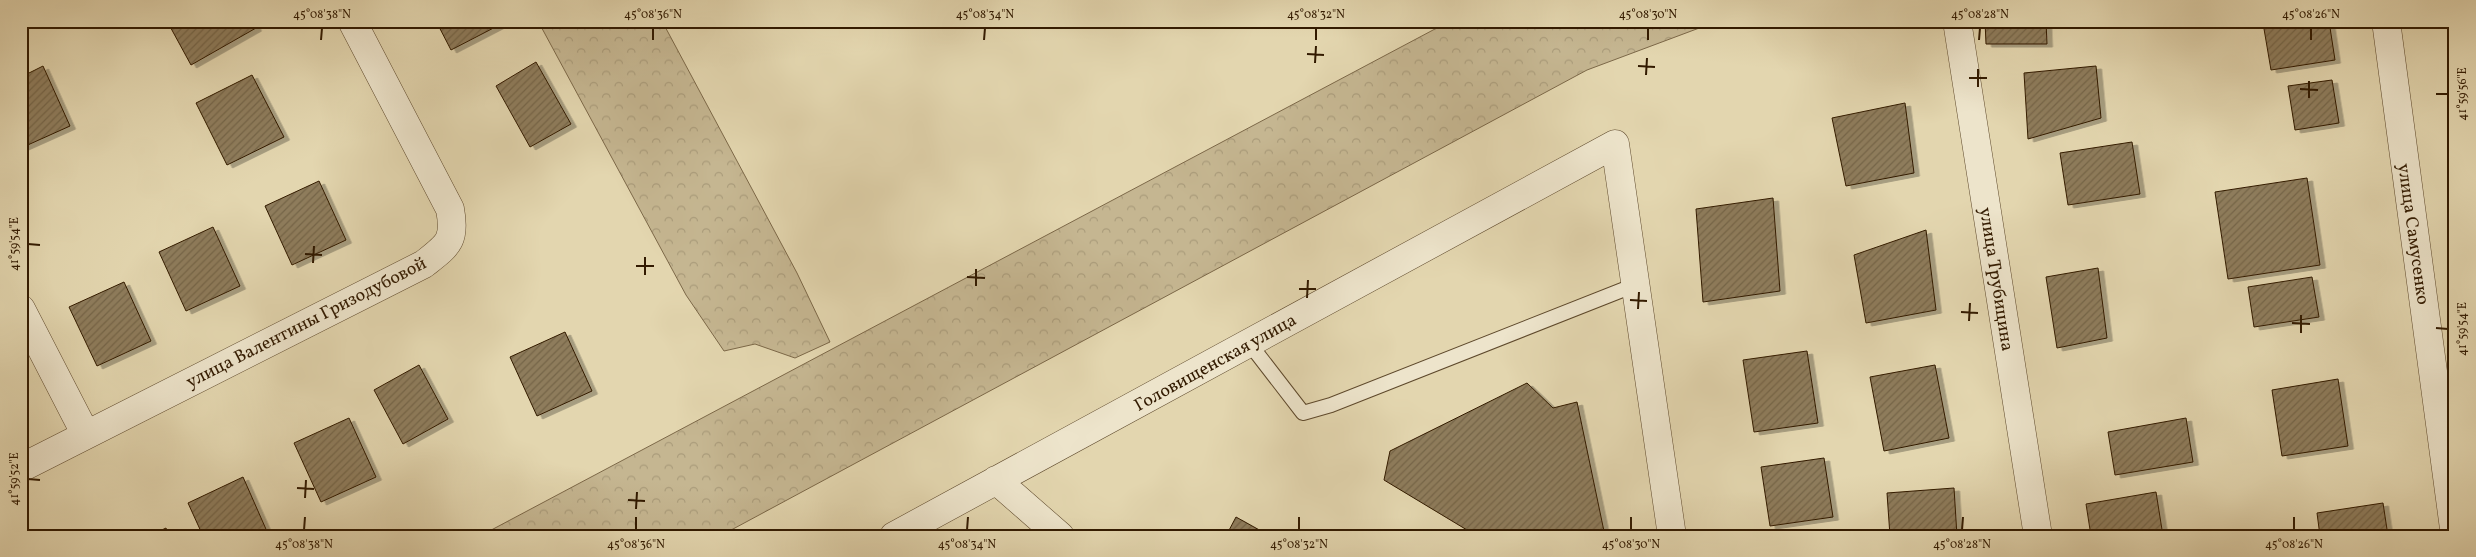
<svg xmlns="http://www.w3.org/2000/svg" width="2476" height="557" viewBox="0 0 2476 557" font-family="Vollkorn,serif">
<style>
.forest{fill:url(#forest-crowns);stroke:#7c6848}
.building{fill:url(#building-hatch);stroke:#321a00;filter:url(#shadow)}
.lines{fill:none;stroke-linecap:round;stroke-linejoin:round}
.service-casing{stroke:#5e492c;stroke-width:16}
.minor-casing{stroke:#5e492c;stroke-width:29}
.service{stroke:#ede4cb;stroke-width:14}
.minor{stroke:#ede4cb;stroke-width:28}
.ticks{fill:none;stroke:#321a00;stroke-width:2}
.labels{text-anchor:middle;stroke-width:4;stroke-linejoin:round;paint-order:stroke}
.street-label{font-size:18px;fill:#321a00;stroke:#ede4cb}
.neatline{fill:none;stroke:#321a00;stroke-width:2}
.ticks-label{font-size:12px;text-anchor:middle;fill:#321a00}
</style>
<defs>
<pattern id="forest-crowns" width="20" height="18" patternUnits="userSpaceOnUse" patternTransform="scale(1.25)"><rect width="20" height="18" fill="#c5b691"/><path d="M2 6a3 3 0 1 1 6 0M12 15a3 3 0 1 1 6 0" fill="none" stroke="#aa9c7b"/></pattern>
<pattern id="building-hatch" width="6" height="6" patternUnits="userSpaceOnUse" patternTransform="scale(1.25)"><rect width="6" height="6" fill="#8e7c5b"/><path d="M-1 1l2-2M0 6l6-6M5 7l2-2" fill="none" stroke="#756549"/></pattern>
<filter id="shadow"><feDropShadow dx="5.5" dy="3" stdDeviation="0" flood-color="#0004"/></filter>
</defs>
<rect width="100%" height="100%" fill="#e3d6af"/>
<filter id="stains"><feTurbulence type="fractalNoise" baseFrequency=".004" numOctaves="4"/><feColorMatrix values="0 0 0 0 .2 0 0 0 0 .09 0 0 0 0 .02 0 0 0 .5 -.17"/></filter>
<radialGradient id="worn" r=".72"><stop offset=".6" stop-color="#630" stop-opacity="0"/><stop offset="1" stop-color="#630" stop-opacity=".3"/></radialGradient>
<path class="forest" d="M538,21H662L797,273L830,342L795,358L755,344L724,351L686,295Z
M1450,21H1718L1587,70L720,536H480Z"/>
<path class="building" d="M167,21H252L256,28L191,65Z
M436,21H507L451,50Z
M1985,21H2046L2047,44H1986Z
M2083,21H2142L2143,25H2084Z
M2273,21H2329L2335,60L2271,70L2263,23Z
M536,62L571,124L530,147L496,86Z
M43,66L70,126L21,148V77Z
M2096,66L2101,118L2028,139L2024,73Z
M252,75L284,137L227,165L196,103Z
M2332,80L2339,123L2295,130L2288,86Z
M1905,103L1914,173L1846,186L1832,118Z
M2132,142L2140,194L2068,205L2060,153Z
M2307,178L2320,265L2228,279L2215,192Z
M319,181L346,240L292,265L265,206Z
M1773,198L1780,291L1703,302L1696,209Z
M213,227L240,286L186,311L159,252Z
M1926,230L1936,310L1866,323L1854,255Z
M2098,268L2107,338L2057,348L2046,277Z
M2312,277L2319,317L2254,327L2248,287Z
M124,282L151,341L97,366L69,307Z
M565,332L592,391L537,416L510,357Z
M1807,351L1818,423L1754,432L1743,360Z
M419,365L448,419L403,444L374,390Z
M1935,365L1949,438L1884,451L1870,377Z
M2338,379L2348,446L2282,456L2272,390Z
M1527,383L1553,408L1577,402L1605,536H1477L1384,480L1390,451Z
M349,418L376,477L321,502L294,443Z
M2186,418L2193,462L2115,475L2108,432Z
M1824,458L1833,517L1770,526L1761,467Z
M243,477L269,536H203L188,503Z
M1954,488L1957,536H1890L1887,493Z
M2156,492L2163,536H2091L2086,504Z
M2383,503L2388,536H2320L2317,513Z
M1236,517L1270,536H1226Z
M166,528L169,536H149Z"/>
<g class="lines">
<g class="service-casing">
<path id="service" d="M1249,343L1303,413L1331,405L1635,285"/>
</g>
<g class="minor-casing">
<path id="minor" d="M1957,21L2038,536
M2386,21L2455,536
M21,309L86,435
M21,468L424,264C448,245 456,241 450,209L352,21
M996,480L1060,536
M894,536L1615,144L1672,536"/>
</g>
<use href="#service" class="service"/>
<use href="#minor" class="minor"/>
</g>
<path class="ticks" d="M321,40L322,28M653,40V28M984,40L985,28M1316,40V28M1648,40V28M1979,40L1980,28M2311,40V28M1307,54L1324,55M1315,63L1316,46M1638,66L1655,67M1646,75L1647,58M1969,78H1987M1978,87V69M2300,89L2318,90M2436,94H2448M2309,98V81M28,244L40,245M305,254L322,255M313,263L314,246M636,266H654M645,275V257M967,277L985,278M976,286V269M1299,289H1316M1307,298L1308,280M1630,300L1647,301M1638,309L1639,292M1961,312L1978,313M1969,321L1970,303M2292,323L2310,324M2436,328L2448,329M2301,333V315M28,479L40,480M297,488L314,489M305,498L306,480M628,500L645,501M636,509L637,492M304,530L305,517M636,530V517M967,530L968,517M1299,530V517M1631,530V517M1962,530L1963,517M2294,530V517"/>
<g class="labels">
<g class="street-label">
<text transform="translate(2414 234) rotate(82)" y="6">улица Самусенко</text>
<text transform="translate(1997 279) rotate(81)" y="6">улица Трубицина</text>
<text transform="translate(306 322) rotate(-27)" y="6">улица Валентины Гризодубовой</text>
<text transform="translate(1215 362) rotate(-29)" y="6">Головищенская улица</text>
</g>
</g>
<rect width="2476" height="557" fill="none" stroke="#e3d6af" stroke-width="55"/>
<rect x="28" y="28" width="2420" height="502" class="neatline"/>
<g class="ticks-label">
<text x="322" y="18">45°08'38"N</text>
<text x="653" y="18">45°08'36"N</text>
<text x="985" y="18">45°08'34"N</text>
<text x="1316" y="18">45°08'32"N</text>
<text x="1648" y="18">45°08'30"N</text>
<text x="1980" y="18">45°08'28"N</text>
<text x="2311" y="18">45°08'26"N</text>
<text transform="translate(2462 94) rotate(-90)" y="4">41°59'56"E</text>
<text transform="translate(14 244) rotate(-90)" y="4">41°59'54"E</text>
<text transform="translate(2462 329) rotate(-90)" y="4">41°59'54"E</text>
<text transform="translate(14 479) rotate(-90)" y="4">41°59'52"E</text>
<text x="304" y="548">45°08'38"N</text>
<text x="636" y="548">45°08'36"N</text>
<text x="967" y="548">45°08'34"N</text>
<text x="1299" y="548">45°08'32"N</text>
<text x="1631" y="548">45°08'30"N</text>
<text x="1962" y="548">45°08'28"N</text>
<text x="2294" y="548">45°08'26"N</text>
</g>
<rect width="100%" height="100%" filter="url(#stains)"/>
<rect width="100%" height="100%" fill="url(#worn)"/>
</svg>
